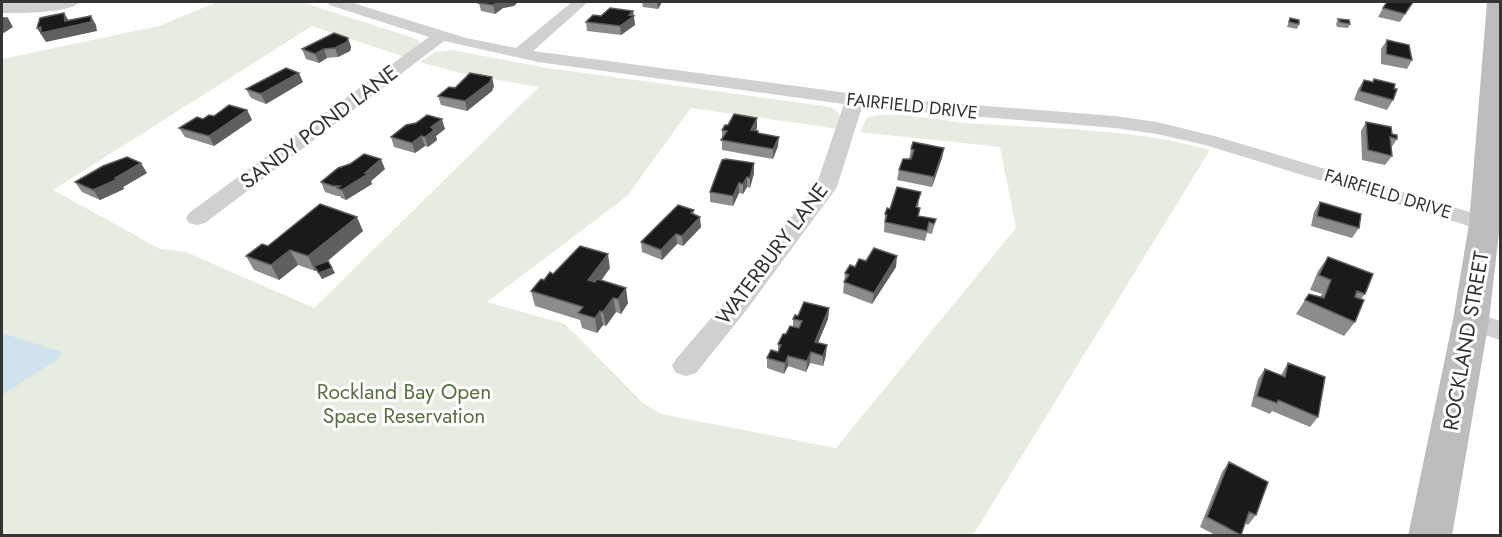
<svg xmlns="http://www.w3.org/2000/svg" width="1502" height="537" viewBox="0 0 1502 537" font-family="Jost,sans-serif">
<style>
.green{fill:#e6ecdf}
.water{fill:#cfe2ee}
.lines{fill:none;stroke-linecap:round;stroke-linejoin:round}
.street{fill:#d0d0d0;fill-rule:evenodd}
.secondary{fill:#bdbdbd;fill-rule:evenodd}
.wall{fill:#8c8c8c}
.shaded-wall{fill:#5f5f5f}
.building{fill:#1a1a1a;stroke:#5f5f5f;stroke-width:1.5}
.labels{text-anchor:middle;stroke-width:6;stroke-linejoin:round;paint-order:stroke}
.far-street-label{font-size:18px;fill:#333;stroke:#fff}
.street-label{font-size:21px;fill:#333;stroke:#fff}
.park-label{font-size:21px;fill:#56703f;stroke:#fff}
</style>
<rect width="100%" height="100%" fill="#fff"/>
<path class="green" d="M217,2H301L417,39L420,43L405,57L312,26L53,190L160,249L186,252L314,308L539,87L464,74L420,62L435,52L452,50L541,67L824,106L835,109L841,117L839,129L691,108L627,196L487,302L565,324L643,403L661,414L836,448L1016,228L1000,147L860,132L867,118C887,109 943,121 967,123C1049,129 1131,128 1210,150L973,535L446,536L434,533L433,536L2,535V59L159,26Z"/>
<path class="water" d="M2,333L62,352L58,359L2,395Z"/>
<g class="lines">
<path class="street" d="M46,2H80C69,14 19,13 2,13V3Z
M328,2H350L466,38L516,48L572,2H588L533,51L885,98L1115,116L1157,122L1218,137L1493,219L1496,224L1493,229L1485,231L1205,145L1157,134L1115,128L862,107L837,187L748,308L696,373L686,376L676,373L672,366L676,359L730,296L816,186L844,104L538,62L444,41L205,223L197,225L189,223L186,218L189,213L429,37L329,5Z
M1471,311L1500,321V340L1462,327L1458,320L1462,313Z"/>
<path class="secondary" d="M1487,2H1500V224L1489,320L1452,536H1408L1453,320L1469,224Z"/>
</g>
<path class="wall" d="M481,2H518L514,6L503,8L495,14L481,11L479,3Z
M642,2H662L658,9L643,7Z
M1413,2L1400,22L1378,17L1383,8Z
M633,11L635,25L621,35L587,31L586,22L601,16Z
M1290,18L1299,24L1297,29L1287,27Z
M1338,19L1350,24L1348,28L1337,27L1336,24Z
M348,38L351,47L350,51L338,57L327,58L319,63L306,59L302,49Z
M1387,40L1412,60L1407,69L1381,64V49Z
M1374,79L1394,89L1393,100L1387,110L1354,100L1358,89L1364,80L1372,82Z
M303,82L266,104L251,98L246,89Z
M494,86L492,91L467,111L441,105L438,96L455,88Z
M247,110L252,120L214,146L185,137L179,128L203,119Z
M1366,122L1392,134L1397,139L1391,148L1392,156L1385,165L1362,160L1361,131Z
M757,128L756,131H758V134L778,146L773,159L722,150V130Z
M445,129L436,136L437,140L428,147L425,146L415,153L394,147L391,137Z
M944,148L942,158L932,187L897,180L899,170L909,159L911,149Z
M754,163V173L750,188L747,187L743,194L739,193L733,206L710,202V192Z
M385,169L371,181L372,184L346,200L341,198L340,196H337L325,192L321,182Z
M147,173L123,187L124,189L100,200L82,192L75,182Z
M919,202L918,207L919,216L936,219L932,234L927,233L925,241L884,232L885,214L890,209Z
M1320,202L1359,228L1352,238L1311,226L1314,212Z
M694,210V214L701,227L683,246L677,244L662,260L642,252L641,242Z
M363,231L328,261L335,273L322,279L316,270L315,271L298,265L279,280L254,270L246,256L268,246Z
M1328,257L1365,294L1361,299L1355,322L1344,336L1296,314L1309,294L1320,297L1322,294L1310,290L1318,271Z
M866,261L896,267L872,304L843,293L845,273L855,267Z
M610,268L601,281L628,303L621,314L616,312L606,326L603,325L597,333L582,328L580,320L535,306L531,291L544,280L553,274Z
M829,308L828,319L818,343L826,355L823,366L810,363L806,372L788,366L784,374L767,368V358L778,352V344L793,326V319L798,316Z
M1288,363L1318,417L1310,427L1272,411L1270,414L1251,406L1258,379L1265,369L1281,375Z
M1229,462L1256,515L1248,525L1245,523L1240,536H1217L1200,527L1222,472Z"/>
<path class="shaded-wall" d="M498,2H518L514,6L503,8L495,14L493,5Z
M657,2H662L658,9Z
M633,11L635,25L621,35L620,26Z
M64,13L69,21L91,16L96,25L97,31L46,42L37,28L65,21Z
M8,18L13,27L2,34V21Z
M348,38L351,47L350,51L338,57L335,48Z
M324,49L327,58L319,63L315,54Z
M299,73L303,82L266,104L261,94Z
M492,77L494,86L492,91L467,111L465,101Z
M247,110L252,120L214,146L209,136Z
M757,118V128L751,140V130Z
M442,119L445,129L436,136L437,140L428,147L425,137L431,127Z
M421,136L425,146L415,153L412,143Z
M779,137L778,146L773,159V149Z
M944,148L942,158L932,187L934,177Z
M381,159L385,169L371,181L372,184L346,200L342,190L365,173Z
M141,163L147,173L123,187L124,189L100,200L93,190Z
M754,163V173L750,188V178Z
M747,177V187L743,194V184Z
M739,183V193L733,206V196Z
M357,217L363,231L315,271L308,256Z
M700,217L701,227L683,246L682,236Z
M676,234L677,244L662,260L661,250Z
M290,250L298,265L279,280L271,265Z
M608,254L610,268L590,295L588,280Z
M897,256L896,267L872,304L874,293Z
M332,268L335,273L322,279L319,273Z
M626,288L628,303L621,314L618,299Z
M613,298L616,312L606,326L603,312Z
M829,308L828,319L814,352L815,342Z
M600,311L603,325L597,333L595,318Z
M827,345L826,355L823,366V356Z
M811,352L810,363L806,372L807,361Z
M788,356V366L784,374L785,363Z"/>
<path class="building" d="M481,2H498L493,5L479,3Z
M1387,2H1413L1405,14L1383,8Z
M610,8L633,11L629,15L634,16L620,26L586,22L593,15L601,16Z
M64,13L65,21L91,16V22L41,33V27L37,28L40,18Z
M2,18H8L2,21Z
M1290,18L1299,20V24L1289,22Z
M1338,19L1349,20L1350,24L1340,22Z
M334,33L348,38L347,42L335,48L324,49L315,54L302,49Z
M1387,40L1409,45L1412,60L1386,54Z
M286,68L299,73L261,94L246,89Z
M470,73L492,77L490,82L465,101L438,96L449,87L455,88Z
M1374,79L1395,84L1394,89H1397L1393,100L1360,91L1364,80L1373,82Z
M229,105L247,110L209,136L179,128L197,117L203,119L209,115L214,116Z
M734,114L757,118L751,130L758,131V133L779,137L773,149L721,140L727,131L722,130L725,125H728Z
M427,115L442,119L431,127L434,130L425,137L421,136L412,143L391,137L406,125L416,123Z
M1366,122L1391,127L1392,134L1397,135V139L1390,137L1392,156L1368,150Z
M913,142L944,148L934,177L899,170L903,159H911L914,150L911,149Z
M364,154L381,159L365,173L368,174L342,190L337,188L340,186H333L321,182L338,168L350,164Z
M127,157L141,163L115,178L118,179L93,190L75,182L103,166Z
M726,159L754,163L750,178L747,177L743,184L739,183L733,196L710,192L722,160Z
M897,187L921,192L916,207L920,208L918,216L936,219L934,224L929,222L927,231L885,222L887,215L885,214L887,208L890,209Z
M1320,202L1361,214L1359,228L1317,216Z
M320,204L357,217L308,256L290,250L271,265L246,256L262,244L268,246Z
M678,205L694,210L691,213L700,217L682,236L676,234L661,250L641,242Z
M580,246L608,254L588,280L595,282L597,279L626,288L618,299L613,298L603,312L600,311L595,318L578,313L583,307L531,291L541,279L544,280L550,272L553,274Z
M874,248L897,256L874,293L844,282L849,275L845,273L850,265L855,267L859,259L866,261Z
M1328,257L1373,274L1365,294L1357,291L1355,297L1364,300L1355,322L1305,300L1309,294L1324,298L1331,280L1319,275Z
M328,261L332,268L319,273L314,266Z
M804,302L829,308L815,342L827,345L823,356L811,352L807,361L788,356L785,363L767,358L771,350L778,352L781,345L778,344L783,334H786L790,326L799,328L802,321L793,319L795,315L798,316Z
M1288,363L1325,377L1318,417L1278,400L1277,403L1257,396L1265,369L1285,377Z
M1229,462L1268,482L1256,515L1249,512L1241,535L1207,517Z"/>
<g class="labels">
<g class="far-street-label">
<text transform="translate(912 106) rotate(6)" y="6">FAIRFIELD DRIVE</text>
<text transform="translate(1388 194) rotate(17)" y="6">FAIRFIELD DRIVE</text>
</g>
<g class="street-label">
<text transform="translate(319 127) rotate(-37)" y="7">SANDY POND LANE</text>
<text transform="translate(772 254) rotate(-53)" y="7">WATERBURY LANE</text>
<text transform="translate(1466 341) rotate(-80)" y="7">ROCKLAND STREET</text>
</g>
<g class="park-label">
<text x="404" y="399">Rockland Bay Open<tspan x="404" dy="24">Space Reservation</tspan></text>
</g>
</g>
<rect width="1502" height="537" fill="none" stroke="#333333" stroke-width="6"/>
</svg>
